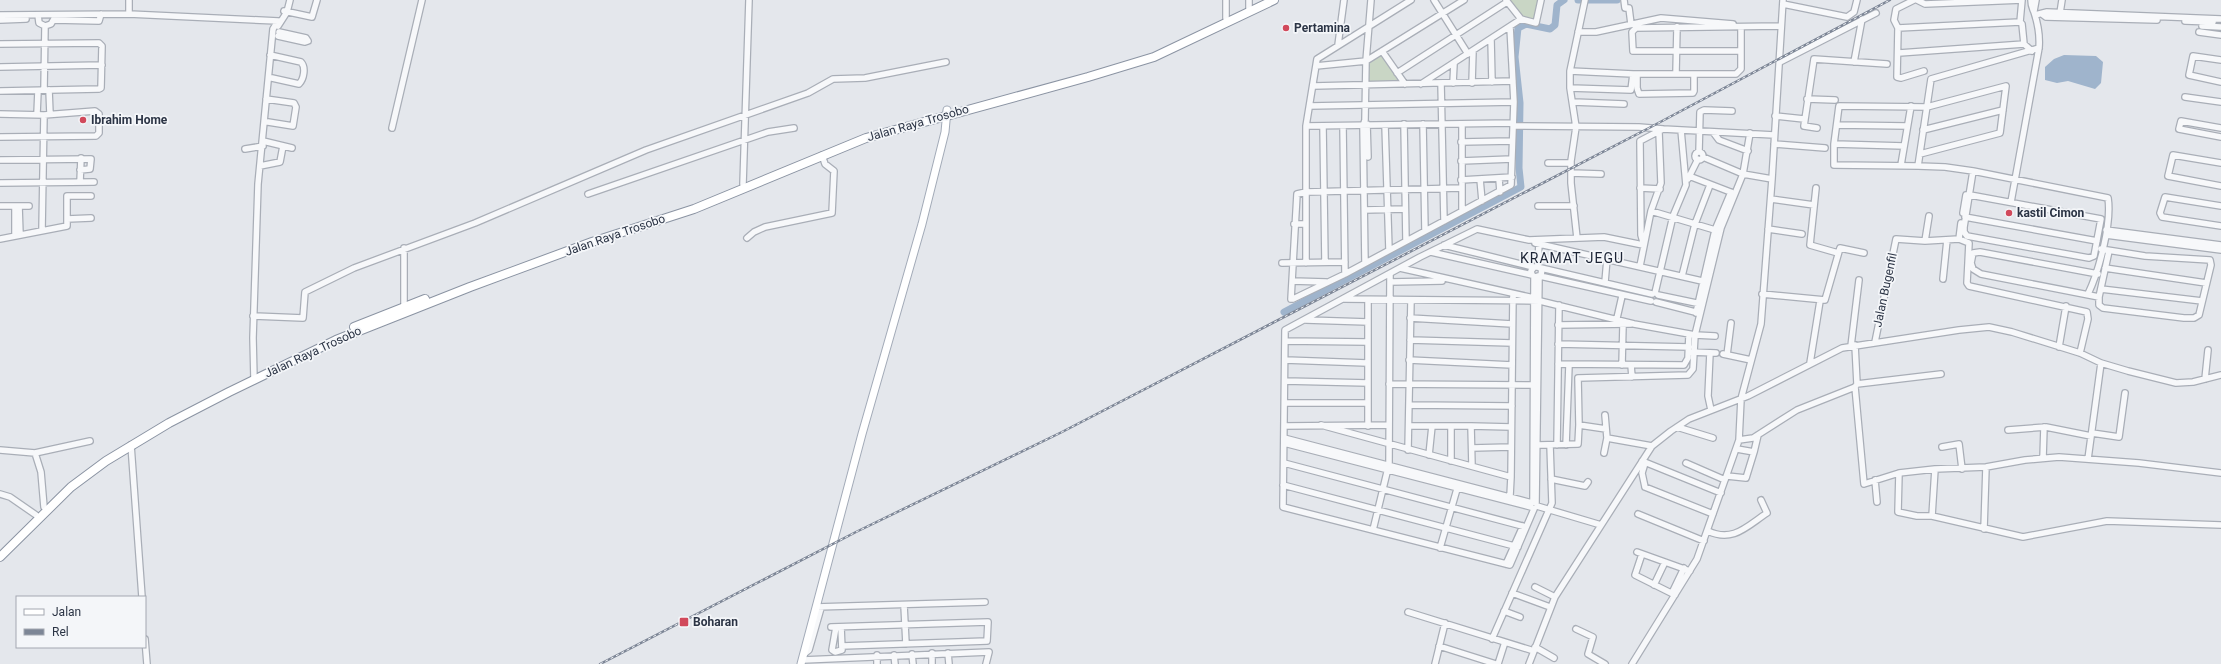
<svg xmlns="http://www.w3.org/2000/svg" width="2221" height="664" viewBox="0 0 2221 664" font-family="Roboto,sans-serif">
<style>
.green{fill:#c9d6c5}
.water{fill:#9fb4cc}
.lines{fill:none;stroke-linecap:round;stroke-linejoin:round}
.river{stroke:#9fb4cc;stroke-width:7}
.minor-casing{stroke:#a9aeb7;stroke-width:8}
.major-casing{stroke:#a3abb8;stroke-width:9}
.highway-casing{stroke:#8b94a3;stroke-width:10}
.minor{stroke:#f7f8fa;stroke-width:5.5}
.major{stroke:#fff;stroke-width:7}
.highway{stroke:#fff;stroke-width:8}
.rail-casing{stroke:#7d8696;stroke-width:2.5}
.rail{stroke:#f4f6f9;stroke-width:1;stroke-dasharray:3;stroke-linecap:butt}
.poi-dot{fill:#d1495b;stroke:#f4f6f9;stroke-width:1.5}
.labels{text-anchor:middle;stroke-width:3.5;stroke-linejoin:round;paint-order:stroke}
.poi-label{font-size:12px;font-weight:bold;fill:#2b3445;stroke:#f4f6f9;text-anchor:start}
.street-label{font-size:12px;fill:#2b3445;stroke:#f4f6f9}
.quarter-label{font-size:14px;letter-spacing:1px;fill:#1d2536;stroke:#f4f6f9}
</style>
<rect width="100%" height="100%" fill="#e4e7ec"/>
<path class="green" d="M1508,0H1540L1537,22L1521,18Z
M1382,51L1405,84L1366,85V61Z"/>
<path class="water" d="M2064,55L2096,56L2103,62L2101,83L2095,89L2068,81L2057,83L2045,80V67L2054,59Z"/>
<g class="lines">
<path class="river" d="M1578,0H1617
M1284,312L1521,187L1519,168L1520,103L1515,57L1518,28L1526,24L1550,29L1555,25L1557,5L1564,0"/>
<g class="minor-casing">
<path id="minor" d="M129,0V14
M1226,0V18
M1249,0V8
M1434,0L1468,54
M1506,0L1521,19L1536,23L1541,0
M1624,0L1625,8H1629L1631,24
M1914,0L1896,9L1894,20L1898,28L2020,22L2022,0
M1917,0L1925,4L2022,0
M1783,4L1847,17L1854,12L1857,0
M284,11L312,17L317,0
M2034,11L2036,0
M2060,13L2062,0
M2042,14L2046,17L2157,20
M0,15L129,14L278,21L273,29L258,184L253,338L254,379
M38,15L39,23L45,26L51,24L55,17
M2035,15L2047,12L2221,19
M0,20L26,19
M54,20L99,21L101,14
M2185,21L2213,22
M2020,22L2022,24L2024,44
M278,26L287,12L290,0
M2202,26L2221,27
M1898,28L1897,77L1901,78L1924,71
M1578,32H1596L1661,18L1733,24
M2199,32L2221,35
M278,36L305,42L308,41L306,38L279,32
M1491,39L1492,82
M0,44L99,43L102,46L101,88L99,89L0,91
M1338,45L1344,0
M1382,51L1405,84
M1741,51H1633L1632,32L1636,28L1781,26
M1899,53L2024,44L2032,51
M270,55L301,62C306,67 304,79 299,84L272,78
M2221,60L2193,56L2189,75L2221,82
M1780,62L1876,13
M1854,62L1862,19
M1316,66L1366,61L1464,0
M0,67L102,65
M1570,71L1633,74H1736L1741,69V27
M1397,73L1507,2
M1676,73L1677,27
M1637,74V88L1639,94L1693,93L1694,91V74
M1441,83L1444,221
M1453,83L1454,64
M1472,83L1473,51
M1421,84L1521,19
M1314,86L1513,81
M1570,88L1631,90L1633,74
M44,90L45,26
M49,90L50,114
M2185,97L2221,102
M266,99L294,103L296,107L293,126L268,122
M1807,99L1835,100
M1573,102L1624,104
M1310,106L1514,102
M0,114L44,115L95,111L99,114V133L96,136L0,137
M37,114L38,91
M1775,116L1804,119
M1367,124L1368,157
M1404,124L1406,241
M1423,124L1425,231
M1462,124V211
M1385,125L1389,250
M1837,125L1907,126
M1306,126L1513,123
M1323,126L1325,262
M1343,126L1345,274
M1513,126L1639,127L1663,129
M392,128L422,0
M1817,128L1804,126L1814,59L1887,64
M2221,128L2181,121L2179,129L2221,137
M1923,130L2003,110
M1713,132L1719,140L1748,151
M263,141L292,148
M1461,142L1512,141
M1774,144L1825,148
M1834,144L1904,146
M245,149L263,146
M1699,152L1700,112L1704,110L1732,111
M1695 156a4 4 0 1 1 8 0a4 4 0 1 1-8 0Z
M1703,157L1743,174L1772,179
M0,160L91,159L90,169L80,170
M1461,161L1512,159
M1548,163H1571
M2221,163L2173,155L2168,176L2221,186
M1901,165L1911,106
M260,166L280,162L283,146
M1918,166L1834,165V144L1839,106L1927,107L2006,86L2000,133L1920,154
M1973,171L1945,167L1918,166L1931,79L2039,48
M1571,173L1601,174
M1689,176L1733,193
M1480,179L1482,201
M1499,179L1500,192
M1688,179L1698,159
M1461,180L1512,177
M80,182L81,158
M0,183L94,182
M743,184L749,0
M1461,188L1306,192L1297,194L1291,299H1293L1345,274L1511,185L1514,102L1510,27
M1640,188L1660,189
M1816,188L1810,245L1838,253
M588,194L768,132L794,128
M1970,195L2101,219L2094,256L2089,258L1967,236L1964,232V227L1973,171L2108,198C2112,223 2099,271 2088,294
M1771,199L1814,205
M2011,202L2039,48C2040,36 2038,24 2034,12C2032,7 2031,6 2031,0
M0,206H29
M15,206V236
M19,206L20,235
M1538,206H1574
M2221,206L2165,197L2160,213L2162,217L2221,226
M1365,210L1405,209
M1651,211L1715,230
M1963,213L1966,195
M1965,217L2097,241
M67,219L91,218
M1294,224H1306
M1768,229L1802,234
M42,230L44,115
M2106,230L2221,245
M2106,235L2221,250
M747,238L754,232L765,227L832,213L834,171L825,164L822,155
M1577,238L1571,183V161L1576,127L1570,88V71L1585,0
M0,239L67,226V196H91
M1959,239L1961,223
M1925,241L1929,216
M1643,242L1641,235L1640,141L1663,129L1774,135
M1535,243L1702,281
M1444,245L1533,267
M404,248V306
M2101,249L2145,256L2210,260L2211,265L2199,315L2194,318H2184L2103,308L2099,305V297L2109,251
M1431,252L1532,275L1535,277L1541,275L1542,269L1538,267H1534L1531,271L1532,275
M1282,263L1345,262
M1306,263V126L1317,59L1411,0
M1365,263L1363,126L1365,120L1366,61L1371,0
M1640,266L1651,211L1661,183L1659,132
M1538,267L1539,241
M1400,268L1534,298
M1541,268L1652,294
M2105,268L2206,283
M2098,274L1980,252L1973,253L1971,263L1973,269L1981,274L2099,297
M1540,276L1651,301
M1682,276L1695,224L1710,185
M1943,279L1947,240
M1292,281L1326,282
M1390,282L1442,281
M1605,282L1607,259
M2101,289L2202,301
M1655,293L1673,216L1686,185L1681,130
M1762,294L1825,300L1840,248L1864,253
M1658,295L1701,304
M1344,299L1540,301L1634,324L1695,335L1693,369L1688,375L1578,378L1579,425L1606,429
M1368,300V322
M1656,302L1699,313
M1696,313L1715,230L1731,192
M253,316L303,318L305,292L354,268L475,223L646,150L808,93L833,79L865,78L946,62
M1410,318L1512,324
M1617,318L1622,296
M1306,320L1368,322V426
M1558,325L1631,324
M1715,336L1695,335L1721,228L1743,174L1750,133
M1410,340L1512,343
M1285,341L1367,342
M1875,342L1896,239L1925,241L1959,239L1969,243L1967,283L1969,286L2087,312L2088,319L2080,353
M1558,344L1689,347
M1855,345L1857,384L1855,387L1864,484L1899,473L1935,469L1986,467L2025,460L2059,457L2139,463L2221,473
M1851,346L1859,280
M2059,347L2066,306
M1691,352L1716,353
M1710,353L1708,396L1711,410
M1723,354L1751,360
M1727,355L1731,323
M1285,360L1367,363
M1409,360L1512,365
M1810,363L1820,301
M1558,364L1684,365L1688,358L1689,335
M1622,365L1623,325
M1631,365L1632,377
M2205,379L2208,350
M1285,381L1368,383
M1389,384L1536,385
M1857,384L1941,374
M1285,403H1368
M1410,405L1512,406
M1605,415L1607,438L1652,446
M1321,425L1511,477L1510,496
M1284,426L1389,425
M1409,426H1471L1472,466
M1471,426L1511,427
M1677,427L1713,438
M2008,430L2046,427L2091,436
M2092,433L2119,437L2125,393
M1284,438L1532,503
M1739,440L1753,438L1797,410L1855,387
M1284,443L1531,507
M131,445L142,597
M1538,445L1578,444L1579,425
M1557,445L1559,305
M1566,445L1569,365
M1942,447L1959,444L1962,469
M1472,448L1511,447
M0,450L35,453L41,472L44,507
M1408,450L1411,300
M1754,452L1758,435
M35,453L90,441
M1604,453L1607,438
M1429,455L1432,426
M2043,458L2044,427
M2088,459L2101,363
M1451,461V427
M1642,461L1721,493
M1284,463L1526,527
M1686,463L1725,480
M1899,473L1898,512L1917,516H1932L2023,537L2107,521L2221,525
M1727,476L1746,478L1754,452L1737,449
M1511,477L1513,294
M1551,479L1585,486L1588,482
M1875,480L1877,502
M1283,485L1518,547
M1645,487L1713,514
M1645,487L1642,473L1645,463
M0,494L10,497L36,515
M1533,502L1534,277
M1536,503L1539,277
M1537,506L1601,525
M1534,509L1510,565L1283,507L1285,330L1420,257L1477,229L1529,240L1604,237L1643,245
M1638,514L1704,541
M1932,516L1935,469
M1984,529L1986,467
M1373,530L1389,464L1390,274
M1708,531C1733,543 1747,526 1767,513L1761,500
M1440,548L1457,489
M1637,552L1690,571
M1642,554L1635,575L1675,595
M1506,564L1523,526
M1654,585L1665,562
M1535,587L1555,597
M1512,593L1550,607
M1672,593L1684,568
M904,605L906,644
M816,607L985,602
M1504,611L1520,617
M1408,612L1534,651
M831,627L988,622L987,641L842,646
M836,627L832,650L835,652L842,650L841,627
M1576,629L1593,637L1588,654L1605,664
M145,639L147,664
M1492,639L1552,503L1550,445
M1439,646L1496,664
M1535,647L1554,658
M932,653V664
M948,653L949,664
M804,654L809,650L821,608
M912,654L913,664
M894,655L895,664
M803,660L989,652L986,664
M877,664V655
M1435,664L1445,623
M1498,664L1505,642
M1529,664L1555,597L1652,446L1671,431L1689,419L1748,396L1842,348L1959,330L1989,327L2012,332L2080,353L2101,363L2128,371L2176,383L2193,382L2221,375
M1632,664L1697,559L1739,440L1741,399L1761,324L1772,179L1783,0"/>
</g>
<g class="major-casing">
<path id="major" d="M801,664L862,434L922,224L945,132L947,110"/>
</g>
<g class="highway-casing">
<path id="highway" d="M354,327L425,299
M0,557L71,487L106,461L169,423L229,392L336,340L470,287L592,242L694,209L866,138L1088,77L1154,57L1274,0"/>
</g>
<use href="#minor" class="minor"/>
<use href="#major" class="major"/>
<use href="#highway" class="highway"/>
<g class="rail-casing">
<path id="rail" d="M600,664L856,532L1062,432L1649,128L1890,0"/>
</g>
<use href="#rail" class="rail"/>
</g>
<g class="poi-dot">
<circle cx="1286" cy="28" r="4"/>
<circle cx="83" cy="120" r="4"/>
<circle cx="2009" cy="213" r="4"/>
<rect x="679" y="617" width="10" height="10" rx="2"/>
</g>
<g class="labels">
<g class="poi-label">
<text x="1294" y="32">Pertamina</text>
<text x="91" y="124">Ibrahim Home</text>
<text x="2017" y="217">kastil Cimon</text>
<text x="693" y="626">Boharan</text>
</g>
<g class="street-label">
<text transform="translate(918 123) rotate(-16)" y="4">Jalan Raya Trosobo</text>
<text transform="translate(615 235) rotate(-19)" y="4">Jalan Raya Trosobo</text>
<text transform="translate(1885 290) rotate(-78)" y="4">Jalan Bugenfil</text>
<text transform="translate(313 352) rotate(-25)" y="4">Jalan Raya Trosobo</text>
</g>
<g class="quarter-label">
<text x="1572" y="263">KRAMAT JEGU</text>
</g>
</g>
<rect x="16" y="596" width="130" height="52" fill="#f4f6f9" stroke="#a4a8b1"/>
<rect x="24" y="609" width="20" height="6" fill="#ffffff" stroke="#a4a8b1"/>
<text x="52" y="616" font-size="12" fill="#2b3445">Jalan</text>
<rect x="24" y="629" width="20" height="6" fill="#7d8696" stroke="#a4a8b1"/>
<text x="52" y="636" font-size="12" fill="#2b3445">Rel</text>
</svg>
